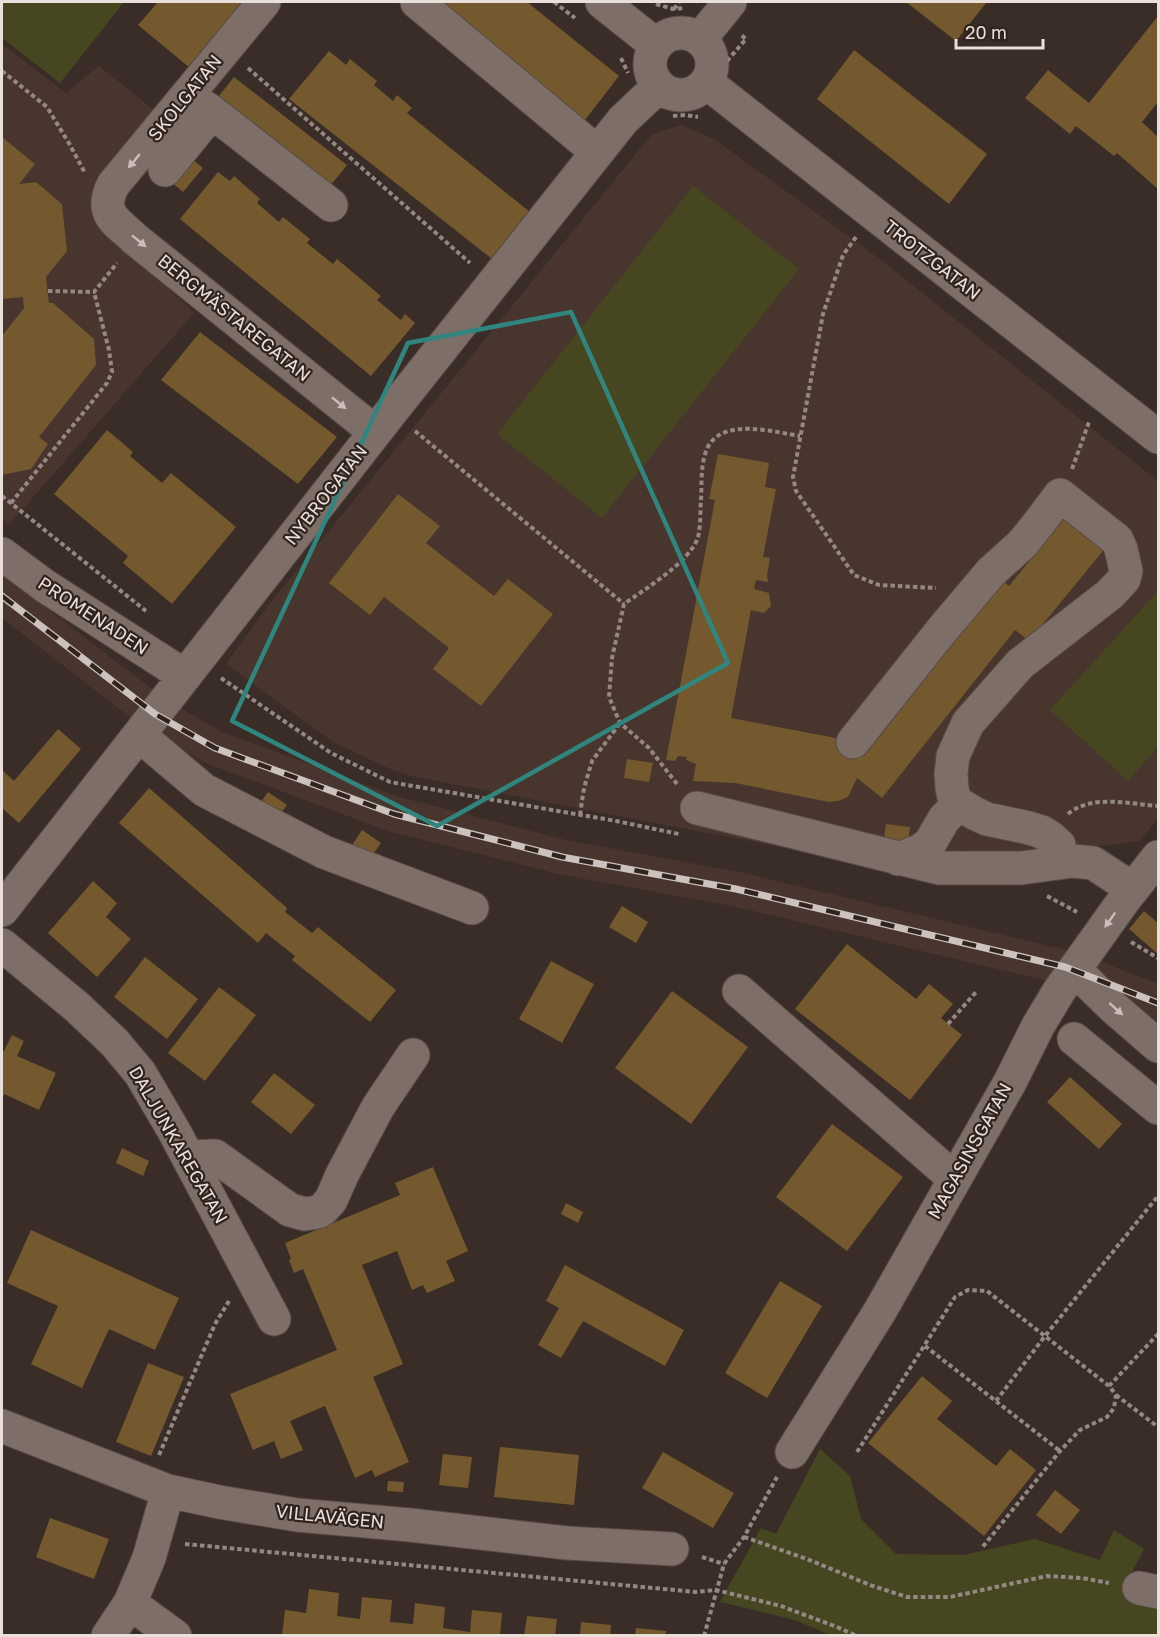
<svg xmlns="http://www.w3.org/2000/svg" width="1160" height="1637" viewBox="0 0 1160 1637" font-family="'Golos Text',sans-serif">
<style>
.built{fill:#48352d}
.green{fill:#464721}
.building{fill:#73592d}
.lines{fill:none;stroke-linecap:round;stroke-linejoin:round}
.minor-casing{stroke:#554b45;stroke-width:35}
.path{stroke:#938883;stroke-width:4;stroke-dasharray:4.5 3;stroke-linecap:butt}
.minor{stroke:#7d6e67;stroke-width:33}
.rail-casing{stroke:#ccc2be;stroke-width:7}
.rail{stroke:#30241d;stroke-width:4.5;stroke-dasharray:14;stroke-linecap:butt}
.oneway{fill:#c9beb9}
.marked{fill:none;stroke:#30867e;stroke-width:4.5;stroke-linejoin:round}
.labels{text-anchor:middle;stroke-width:4.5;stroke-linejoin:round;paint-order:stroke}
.street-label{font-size:18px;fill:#e9e0dc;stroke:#30241d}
</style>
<rect width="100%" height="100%" fill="#3a2d27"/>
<path class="built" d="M2,44L66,93L99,66L163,117L103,223L194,313L9,525L2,519Z
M681,125L714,139L881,260L1158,481V818L1140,841L1015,857L960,850L958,880L581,809L412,776L390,769L333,742L226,664L267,607L652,134Z
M2,574L165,699L222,732L399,797L566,840L739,872L1079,953L1158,984V1022L1069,986L732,906L558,874L388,831L208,764L145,729L2,618Z"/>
<path class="green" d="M2,2H124L60,83L2,38Z
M693,186L799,269L602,518L497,434Z
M1158,591V747L1128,781L1050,710Z
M820,1449L850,1476L861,1519L896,1554L964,1555L1035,1539L1100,1560L1114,1530L1144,1549L1131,1574L1158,1579V1635H830L795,1620L720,1602L761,1528L776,1534Z"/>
<path class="building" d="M158,2H246L190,68L138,25Z
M435,2H527L619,76L585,120Z
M906,2H984L986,3L956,41Z
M1158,16V102L1142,122L1158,137V189L1117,153L1114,156L1076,126L1070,134L1025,98L1048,70L1089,103Z
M854,50L987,154L949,204L817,99Z
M329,51L346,65L350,59L377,81L374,85L393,101L397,95L412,108L407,113L530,212L492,259L289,99Z
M234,77L347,165L327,190L215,101Z
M2,137L35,164L19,184L36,182L62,204L67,251L46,277L49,303H53L94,339L96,365L39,437L48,444L31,469L2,475V336L24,308L23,297L2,299Z
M188,156L203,168L183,192L169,180Z
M218,172L230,181L234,176L260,199L257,203L279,222L283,217L310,239L307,243L333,264L337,259L381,296L377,300L401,320L405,314L415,323L371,376L180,219Z
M200,332L337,437L298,484L161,380Z
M107,430L133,452L130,456L162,483L171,473L236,527L172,604L123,563L128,556L54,494Z
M718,454L769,463L765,487L776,489L763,557L770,558L767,575L768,582L756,580L754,589L769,593L771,606L764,613L751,610L731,718L841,739L997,576L1009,586L1068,514L1107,546L1029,641L1015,630L882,798L857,778L848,797L838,801L829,802L735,783L693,781L696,764L686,760L687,757L678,756L675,761L666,760L715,500L709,499Z
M398,494L440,526L426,543L494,596L508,579L553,614L481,706L433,669L449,648L384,597L370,615L329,583Z
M58,729L81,749L19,823L2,808V770L14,781Z
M627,759L653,763L649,782L624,778Z
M149,788L287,908L285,912L312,933L318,927L396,990L370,1022L292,960L295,956L266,933L258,943L119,823Z
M268,792L287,805L274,822L256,809Z
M886,824L910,827L908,842L884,839Z
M362,830L381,843L369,860L350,848Z
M93,881L117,903L106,917L131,939L97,977L48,933Z
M622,906L648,922L636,943L609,927Z
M1144,911L1158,923V954L1129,929Z
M847,944L916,999L929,984L953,1004L941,1018L962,1035L910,1100L795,1009Z
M145,957L198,999L167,1039L114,997Z
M551,961L594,984L562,1043L519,1019Z
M219,987L256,1015L205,1081L168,1053Z
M672,991L748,1047L691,1124L615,1068Z
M12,1035L24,1041L17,1056L56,1073L39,1110L4,1094L2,1099V1049L4,1051Z
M274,1073L315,1105L291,1134L251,1102Z
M1070,1077L1122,1124L1099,1149L1047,1102Z
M832,1124L903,1177L847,1251L776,1197Z
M122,1148L149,1161L143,1176L116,1163Z
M433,1167L468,1251L446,1261L455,1281L427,1293L423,1285L412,1290L397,1251L362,1265L403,1364L373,1377L409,1462L375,1477L372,1470L355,1478L325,1406L290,1421L303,1450L281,1459L274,1441L253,1450L230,1394L337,1350L303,1269L294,1273L289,1260L291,1259L285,1243L400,1195L395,1183Z
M566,1203L583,1212L578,1223L561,1214Z
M31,1230L179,1298L155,1350L109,1329L82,1388L31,1364L58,1306L7,1283Z
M565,1265L684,1330L665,1366L583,1321L561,1358L538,1345L559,1308L546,1301Z
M780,1281L822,1306L767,1398L725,1373Z
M148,1363L184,1377L151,1456L116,1442Z
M922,1376L952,1401L937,1419L996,1466L1010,1449L1036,1470L984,1536L868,1443Z
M500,1447L579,1455L574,1505L494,1497Z
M663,1452L734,1493L713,1528L642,1488Z
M443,1454L472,1457L468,1488L439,1485Z
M388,1481L404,1482L403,1492L387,1491Z
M1055,1490L1080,1510L1061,1534L1036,1515Z
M50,1518L109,1539L94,1579L36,1557Z
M309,1589L339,1593L337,1616L360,1619L362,1597L392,1600L390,1622L413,1624L415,1603L445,1607L443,1628L470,1632L472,1610L502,1613L500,1636H282L285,1610L306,1613Z
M527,1616L557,1619L555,1636H524Z
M581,1622L611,1625L610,1636H580Z
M636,1628L666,1631L665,1636H635Z"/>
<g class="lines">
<g class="minor-casing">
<path id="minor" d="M264,2L113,185C99,214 115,220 135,239L375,432
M417,2L597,152
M602,2L656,45
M650 64a31 31 0 1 1 62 0a31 31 0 1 1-62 0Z
M700,39L730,2
M706,82L1158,437
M212,112L331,205
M165,170L212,112L194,100
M2,554L45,586L185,676
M139,735L204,790L324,852L472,908
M853,742L942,630L991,572L1022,544L1039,523L1060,495L1117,540L1121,549L1126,571L1124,579L1110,594L1020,664L968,723L953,756L951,774L952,788L954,798L959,804L976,814L987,819L1029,828L1042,832L1050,837L1059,845
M697,808L939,868H1021L1073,861L1093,863L1133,889
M898,859L921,850L930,843L944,819L959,804
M2,910L391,412L623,120L659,86
M2,945L77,1007L114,1042L140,1073L174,1131L274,1319
M1075,970L1113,1007L1158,1046
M739,991L955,1179
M1074,1039L1158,1108
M188,1157L215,1156L290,1210L305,1214L318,1212L324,1208L331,1200L342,1175L378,1107L413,1055
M2,1426L168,1491L219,1502L297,1515L410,1525L567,1543L672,1549
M792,1452L880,1311L1010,1082L1038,1026L1059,991L1124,900L1158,857
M1139,1588L1158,1592
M130,1603L175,1636
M108,1636L130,1603L149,1558L168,1491"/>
</g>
<path class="path" d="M554,2L575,18
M656,4L673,9L684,8
M674,9L679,2
M621,58L628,73
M727,61L746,39L741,35
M248,68L470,263
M2,71L47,107L70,145L85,173
M673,116L685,115L698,117
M856,237L843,255L823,314L793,477L796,491L854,575L879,585L936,588
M48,291L94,292L117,263
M415,431L624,604
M1072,469L1089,422
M2,496L146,611
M11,503L107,383L112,372L109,350L94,292
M221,678L331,753L390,782L616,821L679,834
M677,784L649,748L620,723L609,697L612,658L624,604C645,589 691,561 698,537C701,525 700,511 701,500C702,483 700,460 709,445C726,418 774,432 800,436
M1068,814C1091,794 1130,804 1158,806
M580,815L584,788L592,761L620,723
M1047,896L1077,912
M1131,942L1158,958
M948,1024L976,992
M925,1346L1060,1451
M1109,1386L1158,1334
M1116,1395L1158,1427
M996,1401L1045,1336L1158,1196
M857,1452L955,1297L968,1290L987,1291L1109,1386L1116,1395L1114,1408L1107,1417L1080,1430L1060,1451L981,1549
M159,1455L215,1324L229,1301
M744,1537L807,1559L870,1585L907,1597H950L1047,1576L1082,1578L1109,1583
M185,1544L696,1592L716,1590L781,1606L837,1627L857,1636
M702,1557L724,1564
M704,1636L724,1564L744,1537L777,1477"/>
<use href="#minor" class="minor"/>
<g class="rail-casing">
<path id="rail" d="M2,596L155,714L215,748L394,814L562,857L736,889L1065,967L1158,1003"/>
</g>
<use href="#rail" class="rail"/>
</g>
<defs><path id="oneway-solid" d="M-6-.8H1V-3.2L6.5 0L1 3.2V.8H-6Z" transform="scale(1.5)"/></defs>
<g class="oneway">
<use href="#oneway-solid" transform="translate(134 161) rotate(130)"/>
<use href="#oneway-solid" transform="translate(139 241) rotate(39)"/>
<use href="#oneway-solid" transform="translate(339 403) rotate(39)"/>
<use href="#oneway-solid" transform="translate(1110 920) rotate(125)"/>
<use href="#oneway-solid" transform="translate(1116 1009) rotate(42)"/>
</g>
<path class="marked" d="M571,312L728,663L437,826L232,721L408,343Z"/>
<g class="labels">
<g class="street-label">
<text transform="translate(185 98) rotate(-51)" y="6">SKOLGATAN</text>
<text transform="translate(932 260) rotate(38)" y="6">TROTZGATAN</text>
<text transform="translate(234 318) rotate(39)" y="6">BERGMÄSTAREGATAN</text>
<text transform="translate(326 495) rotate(-52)" y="6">NYBROGATAN</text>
<text transform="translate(93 616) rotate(33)" y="6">PROMENADEN</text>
<text transform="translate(178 1145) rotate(60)" y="6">DALJUNKAREGATAN</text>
<text transform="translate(970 1151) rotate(-61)" y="6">MAGASINSGATAN</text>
<text transform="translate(330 1517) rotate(6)" y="6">VILLAVÄGEN</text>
</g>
</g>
<rect width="1160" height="1637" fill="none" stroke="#e9e0dc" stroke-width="6"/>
<path d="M956 39v9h87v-9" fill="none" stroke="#e9e0dc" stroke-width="3"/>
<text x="965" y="39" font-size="18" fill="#e9e0dc" stroke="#30241d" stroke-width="4.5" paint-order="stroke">20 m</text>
</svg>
